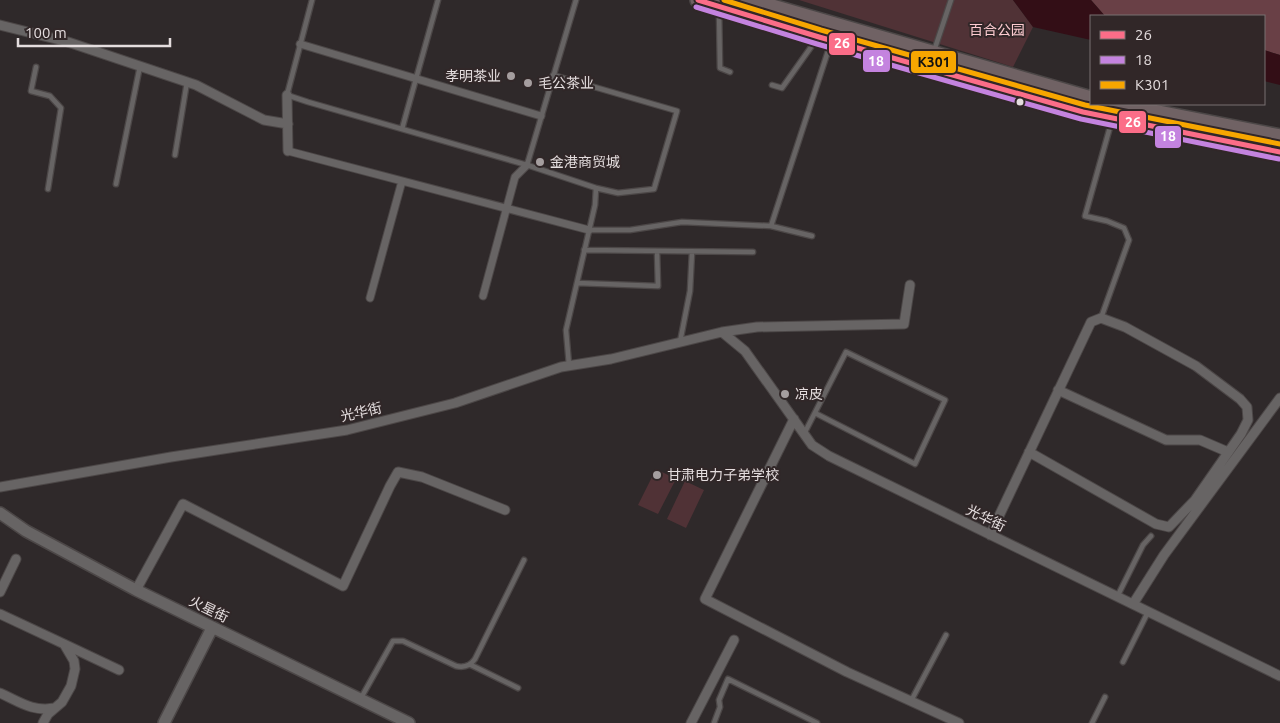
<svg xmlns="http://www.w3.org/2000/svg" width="1280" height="723" viewBox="0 0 1280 723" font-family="Ubuntu,'Noto Sans SC',sans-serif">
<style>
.green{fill:#503236}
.forest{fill:#694046}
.water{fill:#330e16}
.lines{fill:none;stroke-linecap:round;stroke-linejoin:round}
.service-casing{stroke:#4c4747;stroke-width:7}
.pedestrian-casing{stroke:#4c4747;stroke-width:9}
.minor-casing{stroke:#4c4747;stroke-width:11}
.tertiary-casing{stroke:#4c4747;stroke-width:14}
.trunk-casing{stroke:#4c4747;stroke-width:18}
.service{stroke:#676464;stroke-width:4.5}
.pedestrian{stroke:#676464;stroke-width:7}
.minor{stroke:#676464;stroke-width:9}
.tertiary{stroke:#676464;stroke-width:11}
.trunk{stroke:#706264;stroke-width:15}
.bus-1-casing{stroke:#312728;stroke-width:9}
.bus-2-casing{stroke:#312728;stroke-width:9}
.bus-3-casing{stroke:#312728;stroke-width:9}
.bus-1{stroke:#fb6d88;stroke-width:5}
.bus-2{stroke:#c483df;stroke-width:5}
.bus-3{stroke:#f7a600;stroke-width:5}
.poi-dot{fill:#a59e9f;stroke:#312728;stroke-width:2}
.bus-dot{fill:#e4ddde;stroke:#312728;stroke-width:2}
.labels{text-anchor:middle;stroke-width:4;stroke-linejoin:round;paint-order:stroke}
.park-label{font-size:14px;fill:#fccbd0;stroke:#312728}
.poi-label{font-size:14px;fill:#e4ddde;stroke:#312728;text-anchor:start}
.street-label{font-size:14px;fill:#e4ddde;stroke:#312728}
.line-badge{stroke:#312728;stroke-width:2}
.badge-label{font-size:14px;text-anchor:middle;font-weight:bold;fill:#fff}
.pale-badge-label{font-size:14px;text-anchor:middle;font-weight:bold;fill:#111}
</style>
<rect width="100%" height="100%" fill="#2f292a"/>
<path class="green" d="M799,0H1013L1033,27L1013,67Z
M656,469L676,479L658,514L638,505Z
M685,481L704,490L686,528L667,519Z"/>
<path class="forest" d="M1091,0H1280V55L1264,50V16H1105Z"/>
<path class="water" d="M1013,0H1091L1105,16H1091V40L1033,27Z
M1264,50L1280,55V85L1264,81Z"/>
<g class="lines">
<g class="service-casing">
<path id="service" d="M312,0L287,95L308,102L527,165L596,188L618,193L654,189L677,111L553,75
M719,10L720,68L730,72
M934,51L951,0
M36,67L31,91L50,96L61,108L48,189
M772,85L782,88L816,40
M402,129L438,0
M175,155L187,82
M527,165L576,0
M116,184L140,66
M771,226L812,236
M589,230H630L682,222L771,226L831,42
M584,250L753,252
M577,283L658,286L657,251
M1101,318L1129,240L1124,228L1107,221L1085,216L1112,120
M680,342L690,291L692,252
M569,365L566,330L595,205L596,188
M804,434L846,352L945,400L915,464L815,413
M1117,597L1143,545L1151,536
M1123,662L1148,612
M471,665L518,688
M361,698L393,641H403L456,666C464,668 470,666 475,659L524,560
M911,701L946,635
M714,723L720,707L719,700L728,679L817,723
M1092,723L1105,697"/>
</g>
<g class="pedestrian-casing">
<path id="pedestrian" d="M300,44L541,116
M288,151L589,230
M483,296L515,177L527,165
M370,298L402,181"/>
</g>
<g class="minor-casing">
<path id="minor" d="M0,25L68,42L196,85L264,120L288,124
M287,95L288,151
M722,332L745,351L812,445L829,456L1280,676
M1058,390L1166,440H1200L1228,452
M794,419L705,599L847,672L959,723
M0,487L171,457L347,430L455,403L561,367L611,359L722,332L757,327L904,324L910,285
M990,535L1091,322L1101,318L1125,327L1196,366L1240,399L1247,407L1248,420L1241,434L1195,500L1169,527L1156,524L1029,452
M136,590L183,504L343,586L390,486L398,472L422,477L505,510
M0,592L16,559
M1133,604L1164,555L1280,398
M0,614L64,644L74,661L75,669L71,686L62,702L48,714L43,723
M64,644L119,670
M0,693C20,702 32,712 55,708
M691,723L734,640"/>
</g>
<g class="tertiary-casing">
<path id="tertiary" d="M0,513L26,531L136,590L409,723
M164,723L212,628"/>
</g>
<g class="trunk-casing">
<path id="trunk" d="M698,0L819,37L1083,112L1280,152
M748,0L1091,99
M1113,104L1280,137"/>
</g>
<use href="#service" class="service"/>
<use href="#pedestrian" class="pedestrian"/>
<use href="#minor" class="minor"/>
<use href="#tertiary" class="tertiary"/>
<use href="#trunk" class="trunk"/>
<g class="bus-1-casing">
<path id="bus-1" d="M698,0L819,37L1083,112L1280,152"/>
</g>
<g class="bus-2-casing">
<path id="bus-2" d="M696,7L817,44L1081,119L1279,159"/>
</g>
<g class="bus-3-casing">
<path id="bus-3" d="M724,0L821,30L1085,105L1280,144"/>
</g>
<use href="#bus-1" class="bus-1"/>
<use href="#bus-2" class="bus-2"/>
<use href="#bus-3" class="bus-3"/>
</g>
<g class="poi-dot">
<circle cx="511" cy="76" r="5"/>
<circle cx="528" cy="83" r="5"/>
<circle cx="540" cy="162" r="5"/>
<circle cx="785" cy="394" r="5"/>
<circle cx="657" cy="475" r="5"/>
</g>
<circle class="bus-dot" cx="1020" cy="102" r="4.5"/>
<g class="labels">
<g class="park-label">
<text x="997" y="35">百合公园</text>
</g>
<g class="poi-label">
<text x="501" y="81" text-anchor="end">孝明茶业</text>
<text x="538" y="88">毛公茶业</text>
<text x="550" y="167">金港商贸城</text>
<text x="795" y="399">凉皮</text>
<text x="667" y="480">甘肃电力子弟学校</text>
</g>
<g class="street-label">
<text transform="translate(361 412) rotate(-13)" y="5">光华街</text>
<text transform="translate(986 518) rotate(26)" y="5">光华街</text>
<text transform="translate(209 609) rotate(26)" y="5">火星街</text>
</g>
</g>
<g class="line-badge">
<rect x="828" y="32" width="28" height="24" rx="5" fill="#fb6d88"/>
<rect x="862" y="49" width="29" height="24" rx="5" fill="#c483df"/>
<rect x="910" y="50" width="47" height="24" rx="5" fill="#f7a600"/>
<rect x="1118" y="110" width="29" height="24" rx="5" fill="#fb6d88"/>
<rect x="1154" y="125" width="28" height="24" rx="5" fill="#c483df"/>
</g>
<g class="badge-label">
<text x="842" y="48">26</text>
<text x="876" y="66">18</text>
<text x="1133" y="127">26</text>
<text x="1168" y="141">18</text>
</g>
<g class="pale-badge-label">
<text x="934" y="67">K301</text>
</g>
<rect x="1090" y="15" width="175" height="90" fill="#312728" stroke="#797071"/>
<rect x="1100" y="31" width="25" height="8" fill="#fb6d88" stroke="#797071"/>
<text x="1135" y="40" font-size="15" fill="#e4ddde">26</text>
<rect x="1100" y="56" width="25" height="8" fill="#c483df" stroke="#797071"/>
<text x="1135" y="65" font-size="15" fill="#e4ddde">18</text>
<rect x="1100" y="81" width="25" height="8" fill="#f7a600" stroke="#797071"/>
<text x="1135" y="90" font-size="15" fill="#e4ddde">K301</text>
<path d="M18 38v8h152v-8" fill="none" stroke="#e4ddde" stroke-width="2.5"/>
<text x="25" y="38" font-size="15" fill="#e4ddde" stroke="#312728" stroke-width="4" paint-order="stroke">100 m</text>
</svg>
